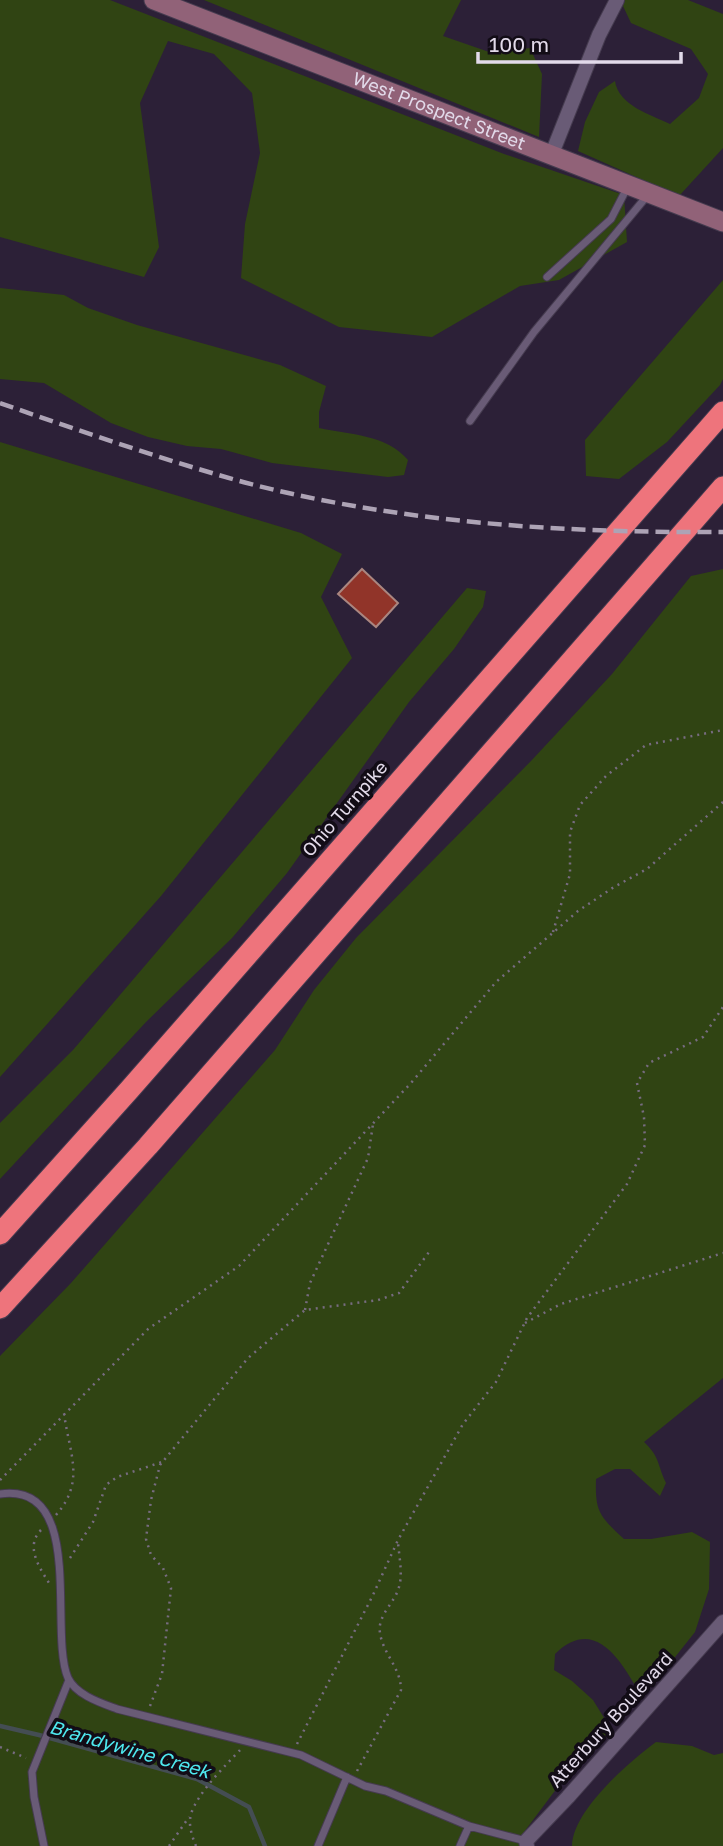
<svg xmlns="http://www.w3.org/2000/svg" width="723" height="1846" viewBox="0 0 723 1846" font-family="'Golos Text',sans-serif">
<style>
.green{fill:#304413}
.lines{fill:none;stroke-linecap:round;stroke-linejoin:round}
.stream{stroke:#444d53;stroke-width:4.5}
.building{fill:#913429;stroke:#aa8680;stroke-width:2}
.lane-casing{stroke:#453b4f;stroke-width:9}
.street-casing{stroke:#453b4f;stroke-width:16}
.secondary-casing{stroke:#453b4f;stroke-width:21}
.highway-casing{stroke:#453b4f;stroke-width:23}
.path{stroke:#776c80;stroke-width:2.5;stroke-dasharray:2 5;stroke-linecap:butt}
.lane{stroke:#695b76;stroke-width:7}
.street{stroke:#695b76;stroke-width:14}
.secondary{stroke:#916278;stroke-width:19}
.highway{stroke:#ee747c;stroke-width:21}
.rail{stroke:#ada3b5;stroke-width:4.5;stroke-dasharray:14 7;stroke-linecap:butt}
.labels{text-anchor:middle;stroke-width:7;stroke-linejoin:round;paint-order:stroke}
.street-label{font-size:18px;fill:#e2daea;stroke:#120c16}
.water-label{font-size:19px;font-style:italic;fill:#4ee8ef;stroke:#120c16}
</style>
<rect width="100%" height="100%" fill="#2c2037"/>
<path class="green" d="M0,0H110L504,154L624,195L627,242L559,280L520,286L432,337L339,327L241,278L245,224L260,153L252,93L214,54L168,41L140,103L159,247L144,277L0,237Z
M204,0H461L443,36L492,53L530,48L542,74L539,137Z
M625,0H688L723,14V148L679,196L578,151L585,122L599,92L615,81C618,105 651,115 670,124L699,98L708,74L691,49L631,23L623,6Z
M723,280V379L720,385L667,442L619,479L586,476L585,440Z
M0,288L64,295L88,308L137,325L280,365L326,386L319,412V428C350,435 386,434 408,460L404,475L388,477L272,463L221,449L187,446L148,437L111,423L44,383L0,379Z
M0,442L301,533L342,554L321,597L352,658L161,896L0,1077Z
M723,569V1378L644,1442C660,1457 657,1464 666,1483L660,1496L630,1469H615L596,1479C595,1511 599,1516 624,1539H651L692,1532L710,1542L709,1589L695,1632L656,1681L640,1694C621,1661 595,1615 555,1654L554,1670L572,1681L593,1700L611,1729L594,1751L584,1752L524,1832L526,1846H0V1356L71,1283L275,1050L314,990L356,938L531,761L612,674L691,576Z
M467,588L486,591L483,607L454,649L409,702L287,873L232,938L146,1022L0,1179V1123L73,1050Z
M656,1742L692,1746L714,1755L723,1753V1846H572C573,1810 628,1763 656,1742Z"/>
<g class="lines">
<path class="stream" d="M0,1726L39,1735L197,1779L249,1807L265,1846"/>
</g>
<path class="building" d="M362,569L398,603L376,627L338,594Z"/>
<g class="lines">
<g class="lane-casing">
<path id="lane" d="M547,277L611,219L628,186
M470,421L534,332L647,196
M0,1494C87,1482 48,1631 68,1678C76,1695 101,1703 117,1709L301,1755L365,1786L386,1791L469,1826L526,1841
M44,1846L34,1797L32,1772L69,1680
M318,1846L347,1777
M460,1846L469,1826"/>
</g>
<g class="street-casing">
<path id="street" d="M551,156L599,35L617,0
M527,1846L526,1841L568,1797L723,1622"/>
</g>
<g class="secondary-casing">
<g id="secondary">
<path id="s1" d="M154,0L723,222"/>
</g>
</g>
<g class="highway-casing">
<path id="highway" d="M0,1234L130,1089L723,412
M0,1308L148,1146L723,487"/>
</g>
<path class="path" d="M553,932L570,874V832L580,805L606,776L646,745L723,730
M305,1310L310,1283L368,1158L373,1124
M525,1323L561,1304L723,1253
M0,1480L148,1329L239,1266L411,1083L496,982L578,911L614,887L647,869L723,802
M56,1515C86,1481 69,1453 64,1413
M41,1530C25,1546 39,1567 49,1583
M70,1558L93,1522L106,1485L117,1477L162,1462
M150,1706L162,1674L171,1588L163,1568L151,1555L146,1539L151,1500L160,1465L248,1358L305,1310L378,1300L399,1293L429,1252
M297,1744L373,1595L398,1540L463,1424L496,1382L527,1318L627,1184L645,1145L644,1117L637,1083L649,1063L703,1037L723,1007
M0,1747L26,1758
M357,1771L401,1690C401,1668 383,1654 380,1633C377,1615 395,1603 399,1587C403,1574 399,1556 398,1542
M169,1846L189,1817
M196,1846C192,1836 188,1825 191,1814C198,1792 226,1765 241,1749"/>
<use href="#lane" class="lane"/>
<use href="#street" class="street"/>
<use href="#secondary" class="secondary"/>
<use href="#highway" class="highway"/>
<path class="rail" d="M0,403C80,431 161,459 243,482C399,523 563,533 723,532"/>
</g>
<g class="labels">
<g class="street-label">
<text dy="6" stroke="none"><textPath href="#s1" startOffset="306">West Prospect Street</textPath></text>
<text transform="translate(345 809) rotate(-49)" y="6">Ohio Turnpike</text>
<text transform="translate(611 1720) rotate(-48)" y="6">Atterbury Boulevard</text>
</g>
<g class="water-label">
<text transform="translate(130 1749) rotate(16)" y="7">Brandywine Creek</text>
</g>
</g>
<path d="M478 52v10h203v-10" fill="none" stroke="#e2daea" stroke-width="3.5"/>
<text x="489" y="52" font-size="21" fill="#e2daea" stroke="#120c16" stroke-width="5" paint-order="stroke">100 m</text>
</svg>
